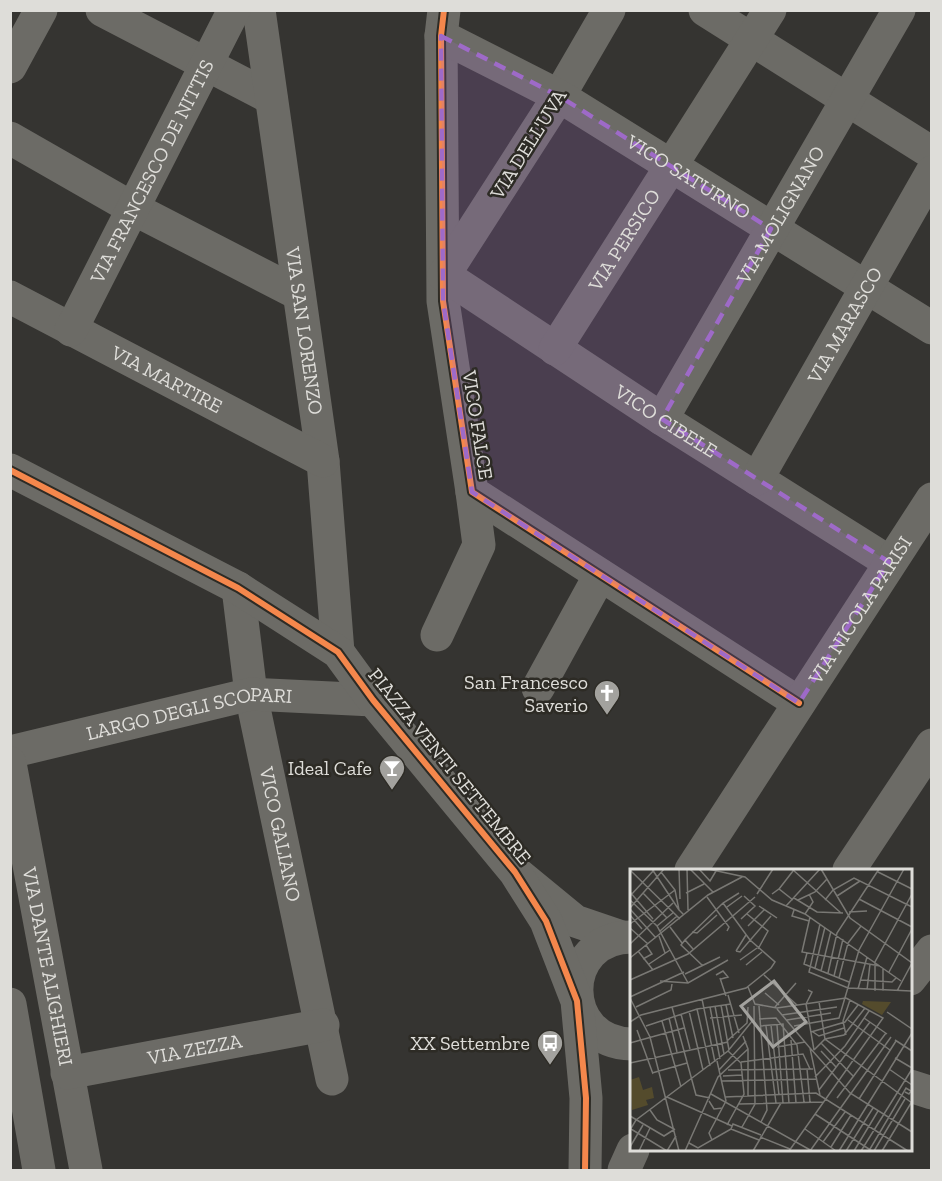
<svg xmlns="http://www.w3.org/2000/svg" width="942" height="1181" viewBox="0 0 942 1181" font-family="'Zilla Slab',serif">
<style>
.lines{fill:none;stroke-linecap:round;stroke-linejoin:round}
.minor{stroke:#6c6b66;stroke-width:33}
.tertiary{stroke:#6c6b66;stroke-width:33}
.cycleway-casing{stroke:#2d2b25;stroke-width:10}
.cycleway{stroke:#f5874c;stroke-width:6}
.marked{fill:#9e6ac8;fill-opacity:0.2;stroke:#9e6ac8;stroke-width:4.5;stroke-dasharray:12 8;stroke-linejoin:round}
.labels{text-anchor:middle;stroke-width:5;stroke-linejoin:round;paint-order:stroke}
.street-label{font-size:20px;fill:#deddd9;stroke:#2d2b25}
.poi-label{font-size:20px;fill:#deddd9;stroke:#2d2b25;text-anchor:end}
.inset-road{fill:none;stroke:#797874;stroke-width:1.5}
.view{fill:#a3a29e;fill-opacity:0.15;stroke:#a3a29e;stroke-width:3}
.inset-edge{fill:none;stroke:#deddd9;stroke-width:3}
</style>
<rect width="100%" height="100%" fill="#353431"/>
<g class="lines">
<g class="minor">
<path d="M102,10L271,98"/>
<path id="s1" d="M259,10L323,461L338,652"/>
<path d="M444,10L441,36L443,301L472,492L799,703"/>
<path id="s2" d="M609,10L559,96L444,275L662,419L889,562"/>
<path d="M705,10L932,153"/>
<path id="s3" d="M441,36L559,96L932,328"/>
<path d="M10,67L41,10"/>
<path d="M10,138L134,209L299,294"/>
<path id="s4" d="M10,297L323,461"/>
<path id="s5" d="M71,330L234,10"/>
<path id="s6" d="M555,349L770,10"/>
<path id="s7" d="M662,419L899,10"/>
<path id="s8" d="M757,479L932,172"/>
<path id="s9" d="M238,588L251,694L332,1079"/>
<path d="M437,635L479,545L472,492"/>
<path d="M538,688L600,575"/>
<path id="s10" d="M10,752L251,694L373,700"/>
<path id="s11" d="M10,763L86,1170"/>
<path id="s12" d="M691,870L932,499"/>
<path d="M849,870L932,745"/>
<path d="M519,875L575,921L622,937"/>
<path d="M632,937C558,937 559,1043 632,1044"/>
<path d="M910,979L932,951"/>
<path d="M10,1004L39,1170"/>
<path id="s13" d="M67,1073L323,1025"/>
<path d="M910,1086L932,1093"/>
<path d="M624,1170L633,1150"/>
</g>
<path class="tertiary" d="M10,470L238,588L338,652L373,700L515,872L546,921L577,1001L586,1098L585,1170"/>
<g class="cycleway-casing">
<path id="cycleway" d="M444,10L441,36L443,301L472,492L799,703
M10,470L238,588L338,652L373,700L515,872L546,921L577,1001L586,1098L585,1170"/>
</g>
<use href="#cycleway" class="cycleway"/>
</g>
<path class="marked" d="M441,36L559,96L771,229L662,419L889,562L799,703L472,492L443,301Z"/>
<defs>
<g id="church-pin" transform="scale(1.35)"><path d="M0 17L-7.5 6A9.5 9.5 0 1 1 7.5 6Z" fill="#a3a29e" stroke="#2d2b25"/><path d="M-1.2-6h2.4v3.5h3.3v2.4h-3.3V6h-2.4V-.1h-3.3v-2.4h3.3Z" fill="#fff"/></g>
<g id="bar-pin" transform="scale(1.35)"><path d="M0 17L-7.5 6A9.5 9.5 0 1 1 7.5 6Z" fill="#a3a29e" stroke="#2d2b25"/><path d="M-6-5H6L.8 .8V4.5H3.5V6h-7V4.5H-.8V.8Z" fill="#fff"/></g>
<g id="bus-pin" transform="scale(1.35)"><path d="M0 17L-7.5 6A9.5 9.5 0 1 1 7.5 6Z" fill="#a3a29e" stroke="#2d2b25"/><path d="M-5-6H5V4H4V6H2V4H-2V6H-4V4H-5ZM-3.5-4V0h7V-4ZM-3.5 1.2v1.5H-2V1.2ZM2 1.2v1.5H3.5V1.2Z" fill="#fff"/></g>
</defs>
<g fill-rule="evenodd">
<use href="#church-pin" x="607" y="693"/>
<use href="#bar-pin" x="392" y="768"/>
<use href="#bus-pin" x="550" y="1043"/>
</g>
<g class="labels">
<g class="street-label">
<text transform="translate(528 144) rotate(-58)" y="7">VIA DELL'UVA</text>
<text dy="7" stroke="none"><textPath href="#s5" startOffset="178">VIA FRANCESCO DE NITTIS</textPath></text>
<text dy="7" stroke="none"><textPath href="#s3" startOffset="285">VICO SATURNO</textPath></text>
<text dy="7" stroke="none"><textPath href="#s7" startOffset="236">VIA MOLIGNANO</textPath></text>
<text dy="7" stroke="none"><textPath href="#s6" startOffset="129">VIA PERSICO</textPath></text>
<text dy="7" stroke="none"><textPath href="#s8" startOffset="177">VIA MARASCO</textPath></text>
<text dy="7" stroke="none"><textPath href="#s1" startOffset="324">VIA SAN LORENZO</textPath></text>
<text dy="7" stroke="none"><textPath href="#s4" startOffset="177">VIA MARTIRE</textPath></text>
<text dy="7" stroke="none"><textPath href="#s2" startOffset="578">VICO CIBELE</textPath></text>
<text transform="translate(478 425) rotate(81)" y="7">VICO FALCE</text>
<text dy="7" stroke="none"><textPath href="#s12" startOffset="310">VIA NICOLA PARISI</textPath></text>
<text dy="7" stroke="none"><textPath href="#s10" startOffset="184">LARGO DEGLI SCOPARI</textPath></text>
<text transform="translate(450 766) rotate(51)" y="7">PIAZZA VENTI SETTEMBRE</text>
<text dy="7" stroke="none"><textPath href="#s9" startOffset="250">VICO GALIANO</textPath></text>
<text dy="7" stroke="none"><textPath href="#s11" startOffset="207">VIA DANTE ALIGHIERI</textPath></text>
<text dy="7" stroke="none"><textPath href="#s13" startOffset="130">VIA ZEZZA</textPath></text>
</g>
<g class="poi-label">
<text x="588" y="689">San Francesco<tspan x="588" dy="23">Saverio</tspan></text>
<text x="372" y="775">Ideal Cafe</text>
<text x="530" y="1050">XX Settembre</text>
</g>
</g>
<g transform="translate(630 869)">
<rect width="282" height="282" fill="#353431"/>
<path d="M233,132L261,133L252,146L232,135ZM9,208L13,221L22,218L24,229L16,231L18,236L2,241L0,211Z" fill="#544b2c"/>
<path class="inset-road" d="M22,0L49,41M49,0L50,30M57,0L58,41M60,0L83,23M69,0L80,12L86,2M78,0L115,8L142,31L175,45L271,112M162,0L211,44M191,0L220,49L282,94L267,122M0,1L50,50M31,3L45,21L49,41L54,46M248,3L282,20M149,20L163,2M0,23L23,50M13,24L37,49M56,24L74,15M127,25L143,0M142,25L149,20L163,31M0,27L24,1M207,27L230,12M77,28L99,58L97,62M164,29L187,43L213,44M229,30L282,58M0,31L27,57L58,114M168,31L185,23L197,10M195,31L203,21L224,9L282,38M129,37L147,49M156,37L190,0M97,38L112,27M0,39L34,0M0,40L26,69M164,41L162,47L179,52M219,43L237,42M117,45L138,62L128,80M175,45L183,33L179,25M0,46L12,60M180,48L172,83L250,97M111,50L125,37L114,27M0,55L45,21M190,55L179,103L218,119L281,122M27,57L44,43M118,57L134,41M40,58L52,74M0,59L18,75M30,62L47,47M62,63L67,64L87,46M29,67L35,84M55,71L93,34L109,24M0,75L43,34M63,80L55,71L51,76L73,97M8,82L23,101M106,82L110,83L141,47M106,82L116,66M177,84L174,95L219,113M0,89L78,26L112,8M13,90L22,85L16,76M110,91L127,79M19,95L40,81M116,96L132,83M185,99L195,58M253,99V122M191,102L201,62M259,103L282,60M198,104L207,64L249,0M55,105L90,88M86,106L93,102L98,108L91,110M134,106L167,136M204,107L213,70M90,109L96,127M209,109L218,74L231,57M0,111L58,85L125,28M231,111L262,113L266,109M30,112L58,114L98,91M118,118L125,135L147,139L216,129M228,120L237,88M178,121L182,123L176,135L184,181M237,121L240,95M245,122V93L282,25M135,124L149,136M98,126L109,164M0,128L54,103M0,129L20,168L49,282M72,130L85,193M189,133L195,170L282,234M91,136L99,181M96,136L103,169M85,137L94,185M129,137L137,241L131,253M6,138L41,121L42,115M42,138L66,226L80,229M80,138L90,190M145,138L166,114M67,140L80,197M147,140L180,179L190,226M59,142L73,201M257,143L282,160M51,145L60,180M152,146L207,138M39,149L47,183M80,149L112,146M234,149L257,165M129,150L146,149L167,176L174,233M157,151L201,144M218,151L260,181M32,152L51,218M0,153L11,146L116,119L141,99L145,93L120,71L93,34M141,156L149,226M147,156L153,234M16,157L67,140L101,135M130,157L153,155L159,234M136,157L146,234M164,157L209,149L229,81L274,0M7,161L23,205M181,163L215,153L228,136M183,163L189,167L214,159M216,166L213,152L220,131M113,167L118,180V227M161,171L166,234M265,171L282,182M97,172L117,154L118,138M0,174L54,159M191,174L224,208M147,178L175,173M180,179L220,224L282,263M184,181L195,170L214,166L235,139M191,182L206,198M265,189L282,199M111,193L173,185L180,200M0,194L98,173M177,200L180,233M259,200L282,216M89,201L116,172M98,201L183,200M22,204L57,194M93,207L112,206M185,208L215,177L239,142M92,212L186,210M189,221L240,153M81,225L182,282M37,228L102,257M95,228L186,224L278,282M207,229L256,164M229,230L266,172M79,232L84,240L93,239M109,235L194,233M20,241L27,251L44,260M185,245L242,282M0,247L34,267L45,260M97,256L114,225L111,194L98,182M112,258L125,235L124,137M1,260L37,282L46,267M175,260L206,282M0,261L6,251L98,182L123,151M130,268L160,280M82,271L79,264L96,232L87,192M129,271L101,260L103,255L131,266M193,273L215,243M59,274L68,279L101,260M0,278L13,256M201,278L221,246M240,280L276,219L281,222L279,225L275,223M9,282L20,259M55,282L88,208L118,180M123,282L151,234M159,282L253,149L216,129M180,282L261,168M209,282L282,164M216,282L243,239M224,282L248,242M231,282L282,200M244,282L275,230M252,282L281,234"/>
<path class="view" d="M144,112L176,153L143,178L111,137Z"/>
<rect width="282" height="282" class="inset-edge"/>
</g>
<rect width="942" height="1181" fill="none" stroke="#deddd9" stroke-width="24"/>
</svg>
